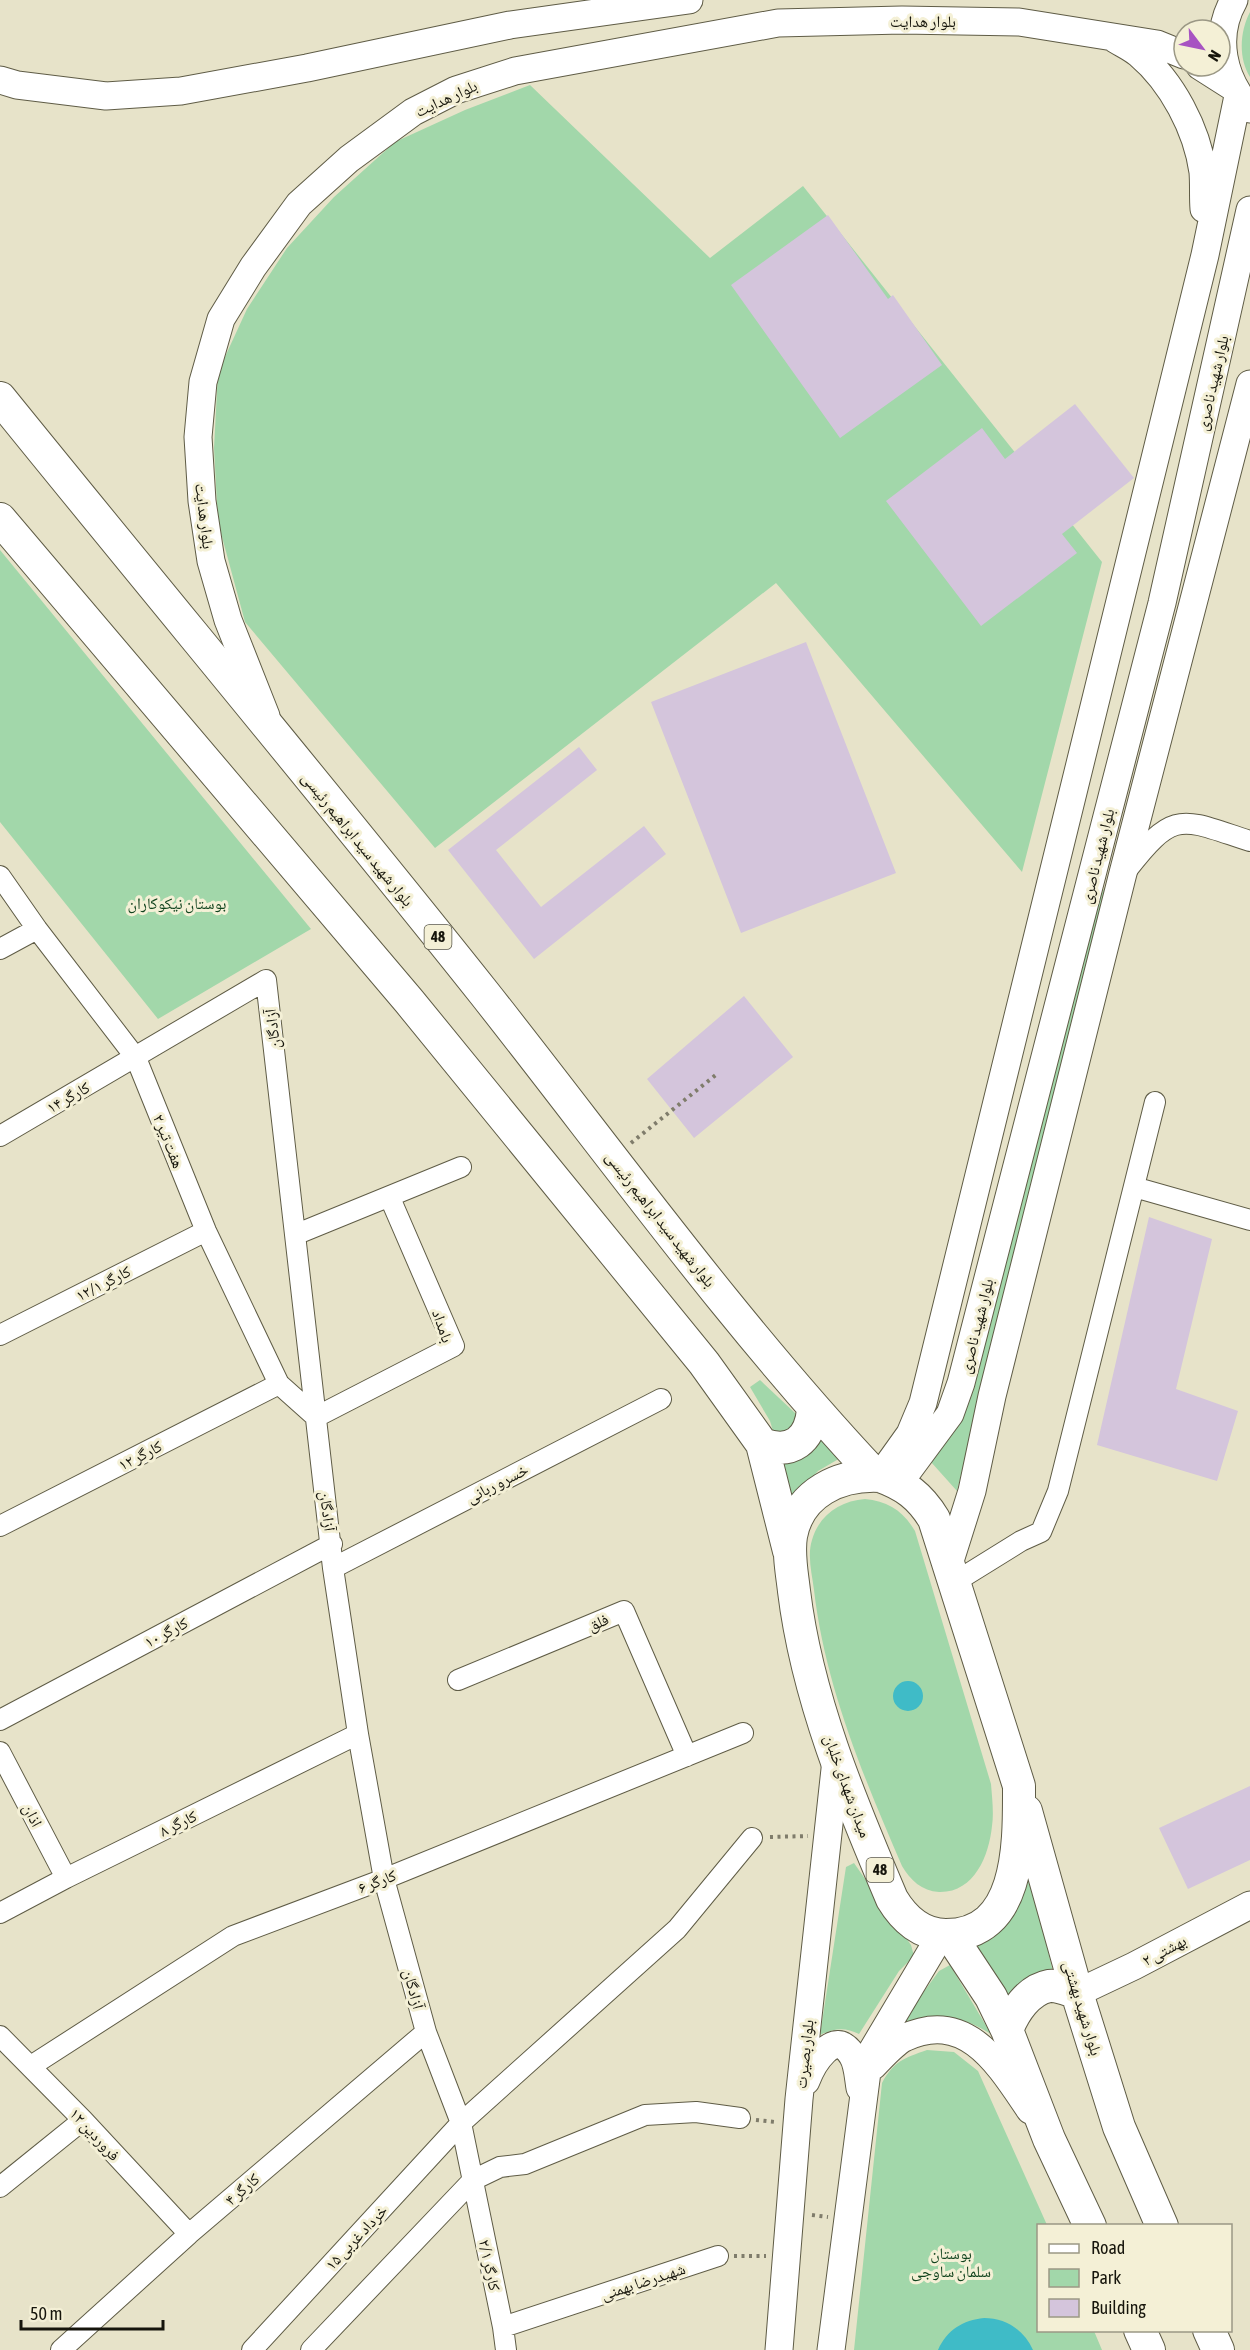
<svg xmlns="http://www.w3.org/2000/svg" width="1250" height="2350" viewBox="0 0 1250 2350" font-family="'Asap Condensed','Noto Naskh Arabic',sans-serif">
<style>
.green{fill:#a2d7aa}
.water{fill:#3fbbc7}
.building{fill:#d4c5dc}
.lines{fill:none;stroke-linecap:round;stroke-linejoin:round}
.street-casing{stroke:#5f5c46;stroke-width:22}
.secondary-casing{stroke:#5f5c46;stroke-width:29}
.primary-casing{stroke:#5f5c46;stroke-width:34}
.path{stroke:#7f7c6b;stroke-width:4;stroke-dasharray:3 4.5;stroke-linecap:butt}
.street{stroke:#fff;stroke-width:20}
.secondary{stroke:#fff;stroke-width:27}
.primary{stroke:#fff;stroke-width:32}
.labels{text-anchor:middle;stroke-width:6;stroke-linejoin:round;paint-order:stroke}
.shield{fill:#f4f0d6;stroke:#595749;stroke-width:1.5}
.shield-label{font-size:15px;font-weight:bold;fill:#16150c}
.street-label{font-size:16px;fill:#16150c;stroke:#f4f0d6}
.park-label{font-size:16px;fill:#10431d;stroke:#f4f0d6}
</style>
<rect width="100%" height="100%" fill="#e7e3c9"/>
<path class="green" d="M1250,12V77C1238,58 1240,31 1250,12Z
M530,85L710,258L803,186L1102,562L1022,872L776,583L435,848L245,622L218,522L214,448L218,372L247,309L287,248L334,197L395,142L465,110Z
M0,550L311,929L158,1019L0,822Z
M1105,887L957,1491L931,1462L1088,919Z
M760,1380L842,1457L818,1471L793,1498L770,1421L750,1387Z
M865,1499C888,1501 903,1511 915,1531L991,1784C992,1797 994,1813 992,1826C989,1856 974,1893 939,1892C922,1891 910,1880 902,1866C864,1778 825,1686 814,1590C812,1574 807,1556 812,1540C819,1515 840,1501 865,1499Z
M854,1863L911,1945L914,1956L899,1971L859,2034C845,2027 835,2028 820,2035L846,1867Z
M1030,1876L1054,1976L1009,2000L972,1945C1006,1934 1019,1909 1030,1876Z
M950,1965L991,2034C957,2013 933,2012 897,2028L939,1971Z
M927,2050L954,2052L978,2071L1047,2225L1038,2226V2330L1094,2331L1102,2350H854L882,2083C894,2061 904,2058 927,2050Z"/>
<path class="water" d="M893 1696a15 15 0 1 1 30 0a15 15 0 1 1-30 0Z
M984,2318C1006,2318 1024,2330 1033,2350H938C947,2330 963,2320 984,2318Z"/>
<path class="building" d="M828,215L888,299L893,295L942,365L840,438L731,285Z
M1075,404L1134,478L1062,534L1077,553L981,626L886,501L982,428L1005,459Z
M806,642L896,873L741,933L651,702Z
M579,747L597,770L496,850L541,907L644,826L666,854L534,959L448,850Z
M744,996L793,1057L694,1138L647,1079Z
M1149,1217L1212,1239L1176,1389L1238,1411L1217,1481L1097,1445Z
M1250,1786V1860L1188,1889L1159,1828Z"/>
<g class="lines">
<g class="street-casing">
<path id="street" d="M1127,870C1175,808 1181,819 1250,841
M0,876L37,929L136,1058L206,1231L279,1384L316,1417
M0,949L37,929
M0,1136L266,980L333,1568L358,1734L384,1879L426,2032L461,2123L503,2327L506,2350
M1134,1187L1250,1220
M297,1234L461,1167
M0,1335L206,1231
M316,1417L454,1346L390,1198
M0,1526L279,1384
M333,1568L661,1399
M955,1582L1021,1541L1041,1532L1058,1491L1155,1102
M458,1680L624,1611L687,1756
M0,1720L332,1544
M0,1752L66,1878
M0,1913L66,1878L358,1734
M0,2036L83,2120L189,2234
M31,2066L233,1936L384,1879L743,1733
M0,2187L83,2120
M503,2327L718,2256
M61,2350L189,2234L426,2032
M252,2350L461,2123L677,1929L752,1838
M311,2350L473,2180L500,2167L525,2164L645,2115L696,2112L740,2118"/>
</g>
<g class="secondary-casing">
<path id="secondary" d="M1234,0C1213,37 1223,79 1250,109
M1115,39C1123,44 1132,48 1139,54C1172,82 1197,129 1203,172C1204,184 1203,197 1204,209
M1200,66L1233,87
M0,80L17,85L106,96L181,91L307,68L510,25L689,0
M266,716L228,620L211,561L202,501L198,437L203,382L221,319L253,267L299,204L349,159L413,112L456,90L515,71L778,23L902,20L1019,22L1157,44L1184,55
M880,1476L910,1434L923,1403L1205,255L1238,96
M899,1483L950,1414L961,1383L1162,603L1250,210
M949,1564L972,1491L992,1396L1122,877L1250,384
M1077,1993L1134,1966L1250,1905
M873,2066C882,2057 893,2044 904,2038C967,2008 1000,2066 1030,2110
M806,2081C812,2065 834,2026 852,2055C858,2064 858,2077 860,2088
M779,2350L799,2099L836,1760
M831,2350L869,2056L941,1935"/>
</g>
<g class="primary-casing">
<path id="primary" d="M0,398C161,597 325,793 484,993C612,1155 733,1324 875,1475
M0,519L409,1001L704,1363L762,1444L789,1551
M762,1444C792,1455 810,1440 813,1410
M880,1476C905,1485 920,1496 934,1519L1019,1786C1019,1840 1022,1935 946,1935C922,1935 904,1919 892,1899C850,1800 807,1698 794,1591C792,1573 788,1554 791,1536C799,1492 840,1474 880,1476Z
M1026,1811L1077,1993L1119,2127L1162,2226
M950,1935L991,1997L1007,2030L1049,2139L1090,2226
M1007,2030C1014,2012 1028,1990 1049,1986C1059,1985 1068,1990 1077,1993
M1140,2330L1149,2350
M1209,2330L1218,2350"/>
</g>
<path class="path" d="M631,1143L717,1074
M770,1837L808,1836
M756,2120L775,2122
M812,2215L828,2217
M734,2256H766"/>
<use href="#street" class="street"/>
<use href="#secondary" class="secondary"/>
<use href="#primary" class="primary"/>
</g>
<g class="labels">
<g class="shield">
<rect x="424.5" y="925" width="27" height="24" rx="4.5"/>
<rect x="866.5" y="1858" width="27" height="24" rx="4.5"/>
</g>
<g class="shield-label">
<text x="438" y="942">48</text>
<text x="880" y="1875">48</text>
</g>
<g class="street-label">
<text x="923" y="27">بلوار هدایت</text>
<text transform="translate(446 98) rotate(-25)" y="6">بلوار هدایت</text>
<text transform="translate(1212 383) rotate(-77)" y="6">بلوار شهید ناصری</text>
<text transform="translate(205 516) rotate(83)" y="6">بلوار هدایت</text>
<text transform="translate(358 839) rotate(51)" y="6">بلوار شهید سید ابراهیم رئیسی</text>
<text transform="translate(1097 856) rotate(-76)" y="6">بلوار شهید ناصری</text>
<text transform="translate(272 1029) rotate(-97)" y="6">آزادگان</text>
<text transform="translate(68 1097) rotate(-30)" y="6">کارگر ۱۴</text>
<text transform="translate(169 1141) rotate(68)" y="6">هفت تیر ۲</text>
<text transform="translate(661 1219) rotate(52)" y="6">بلوار شهید سید ابراهیم رئیسی</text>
<text transform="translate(103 1283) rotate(-27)" y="6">کارگر ۱۲/۱</text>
<text transform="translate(443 1326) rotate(71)" y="6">بامداد</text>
<text transform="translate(976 1326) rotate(-76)" y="6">بلوار شهید ناصری</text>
<text transform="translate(140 1455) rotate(-27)" y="6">کارگر ۱۲</text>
<text transform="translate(497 1483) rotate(-27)" y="6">خسرو ربانی</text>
<text transform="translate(328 1511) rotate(83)" y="6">آزادگان</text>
<text transform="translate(598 1622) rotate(-23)" y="6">فلق</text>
<text transform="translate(166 1632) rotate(-28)" y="6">کارگر ۱۰</text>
<text transform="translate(848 1786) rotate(70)" y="6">میدان شهدای خلبان</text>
<text transform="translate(33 1815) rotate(63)" y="6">اذان</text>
<text transform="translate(178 1823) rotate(-26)" y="6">کارگر ۸</text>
<text transform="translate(377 1881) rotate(-21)" y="6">کارگر ۶</text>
<text transform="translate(1164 1950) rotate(-28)" y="6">بهشتی ۲</text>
<text transform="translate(414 1989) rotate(75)" y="6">آزادگان</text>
<text transform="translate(1083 2008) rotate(73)" y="6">بلوار شهید بهشتی</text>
<text transform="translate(804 2054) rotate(-84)" y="6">بلوار بصیرت</text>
<text transform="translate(95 2134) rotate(47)" y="6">۱۲ فروردین</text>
<text transform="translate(242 2189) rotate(-41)" y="6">کارگر ۴</text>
<text transform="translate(356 2237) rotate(-47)" y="6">۱۵ خرداد غربی</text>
<text transform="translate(490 2265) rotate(78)" y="6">کارگر ۲/۱</text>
<text transform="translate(643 2281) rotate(-18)" y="6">شهیدرضا بهمنی</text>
</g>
<g class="park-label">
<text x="177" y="909">بوستان نیکوکاران</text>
<text x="951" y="2259">بوستان<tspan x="951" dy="18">سلمان ساوجی</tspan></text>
</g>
</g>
<rect x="1037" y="2224" width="195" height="108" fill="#f4f0d6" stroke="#9b9885" stroke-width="1.5"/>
<rect x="1049" y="2244" width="30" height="9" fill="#ffffff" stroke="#9b9885" stroke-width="1.5"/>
<text x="1091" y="2254" font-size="18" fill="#16150c">Road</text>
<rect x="1049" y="2269" width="30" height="18" fill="#a2d7aa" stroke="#9b9885" stroke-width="1.5"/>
<text x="1091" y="2284" font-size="18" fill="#16150c">Park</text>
<rect x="1049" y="2299" width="30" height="18" fill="#d4c5dc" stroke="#9b9885" stroke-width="1.5"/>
<text x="1091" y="2314" font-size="18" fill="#16150c">Building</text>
<g transform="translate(1202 48) rotate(122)"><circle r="28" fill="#f4f0d6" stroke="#9b9885" stroke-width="1.5"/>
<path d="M0-4.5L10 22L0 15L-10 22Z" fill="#a753c2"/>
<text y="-9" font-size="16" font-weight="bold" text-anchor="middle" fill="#16150c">N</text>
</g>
<path d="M21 2320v9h142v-9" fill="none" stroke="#16150c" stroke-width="3"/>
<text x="30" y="2320" font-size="18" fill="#16150c" stroke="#f4f0d6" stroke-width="4.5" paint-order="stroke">50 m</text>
</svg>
